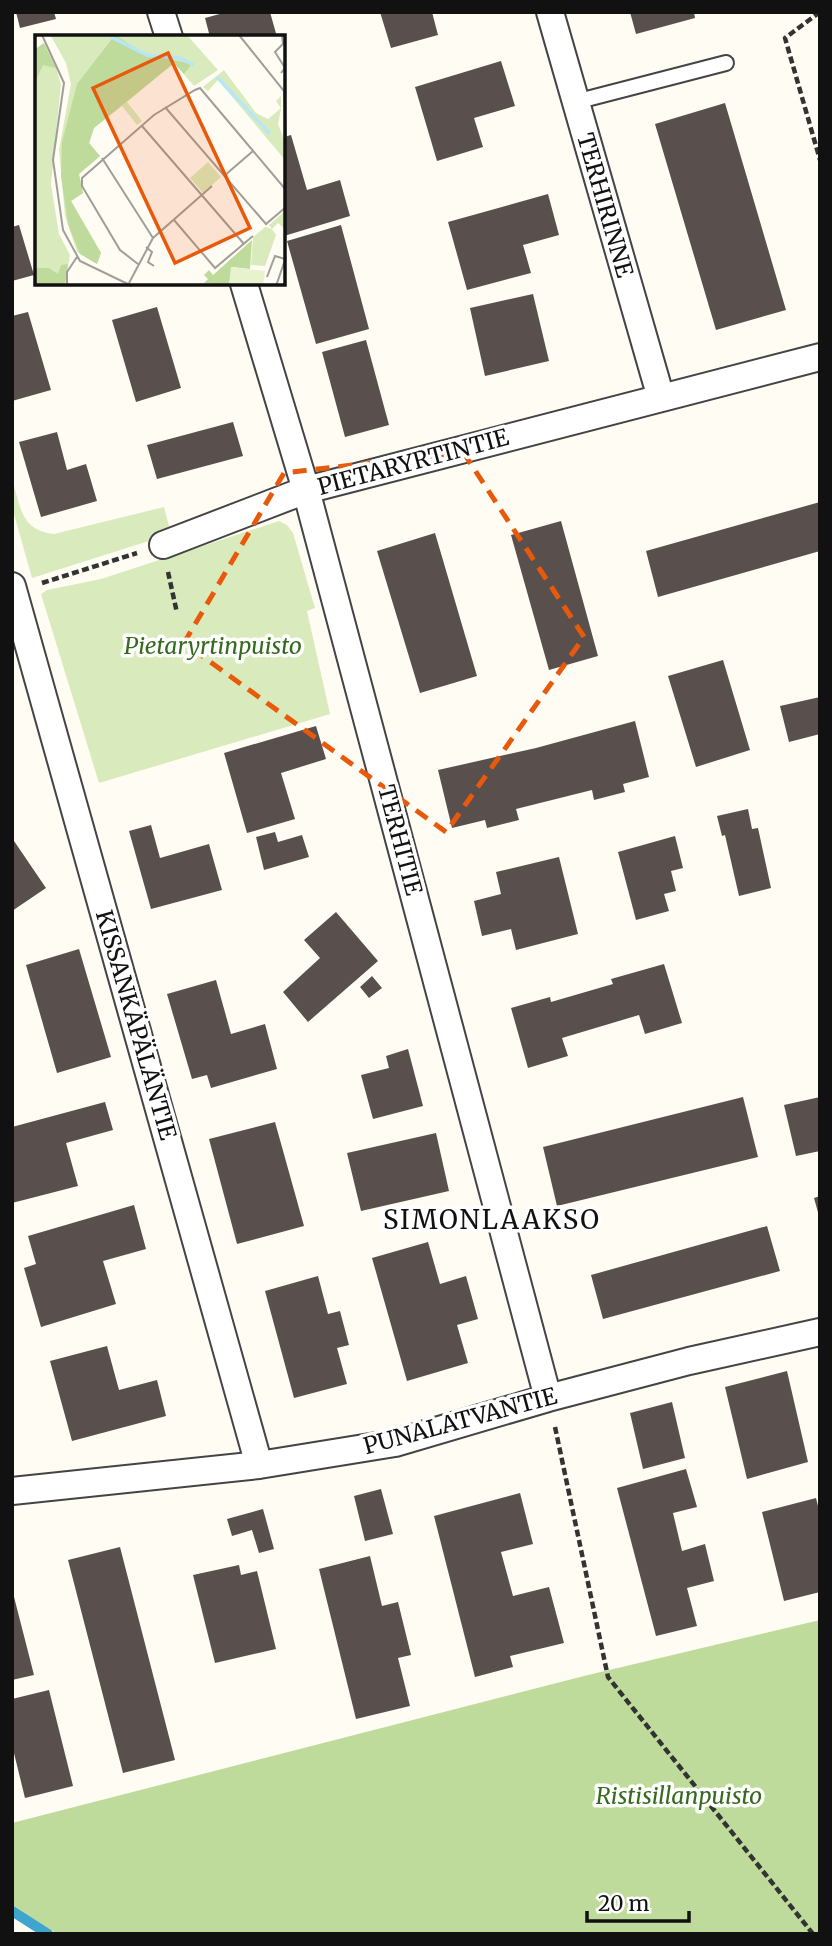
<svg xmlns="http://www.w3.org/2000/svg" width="832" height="1946" viewBox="0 0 832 1946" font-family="Merriweather,serif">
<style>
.green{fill:#d9ebbc}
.forest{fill:#bfdb9c}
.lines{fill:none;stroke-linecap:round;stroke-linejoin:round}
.stream{stroke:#3fa4ce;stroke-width:10}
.building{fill:#59504d}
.lane-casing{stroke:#444;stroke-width:18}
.street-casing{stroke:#444;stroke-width:30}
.path{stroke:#333;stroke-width:4.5;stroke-dasharray:7 3.5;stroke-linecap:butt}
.lane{stroke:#fff;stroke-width:14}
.street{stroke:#fff;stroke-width:26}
.marked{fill:none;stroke:#e8590c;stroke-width:5;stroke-dasharray:14 9;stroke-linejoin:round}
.labels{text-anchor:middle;stroke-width:7;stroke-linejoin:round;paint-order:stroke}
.street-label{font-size:23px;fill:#111;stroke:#fff}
.park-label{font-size:23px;font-style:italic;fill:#366a1f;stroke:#fff}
.quarter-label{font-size:26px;letter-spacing:2px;fill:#111;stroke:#fff}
.inset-river{fill:none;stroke:#b8e6f7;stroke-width:3.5}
.inset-road{fill:none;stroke:#a09e99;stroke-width:2}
.view{fill:#e8590c;fill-opacity:0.15;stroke:#e8590c;stroke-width:3.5}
.inset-edge{fill:none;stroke:#111;stroke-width:3.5}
</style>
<rect width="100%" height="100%" fill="#fffcf4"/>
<path class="green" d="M12,479C21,507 20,530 54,534L164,507L171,534L32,578L12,507Z
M279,521L287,525L293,533L315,608L307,611L330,714L99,783L41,594L47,590L101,579Z"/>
<path class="forest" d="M820,1620V1934H58L12,1909V1823L584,1676Z"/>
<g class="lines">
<path class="stream" d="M12,1911L48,1934"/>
</g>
<path class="building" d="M16,12H54L56,19L20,28Z
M227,12H270L277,37H210L205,18Z
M380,12H432L438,35L391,48Z
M630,12H694L695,18L636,34Z
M501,61L515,106L474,118L483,147L437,161L415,87Z
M725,103L786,310L716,330L655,124Z
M291,135L307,190L340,180L350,216L284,236V137Z
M548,194L559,235L523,245L531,273L467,290L448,222Z
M19,225L34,275L12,281V227Z
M341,225L369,329L316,344L287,241Z
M533,294L549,361L485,376L470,308Z
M157,307L181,388L136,402L112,320Z
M28,312L51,390L12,401V316Z
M366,340L389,425L345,437L322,352Z
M233,422L243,456L157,479L147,445Z
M57,432L67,470L86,464L97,501L41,517L19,442Z
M820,502V551L658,597L646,551Z
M561,521L598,656L549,670L511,535Z
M435,533L477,676L420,693L377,551Z
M723,660L750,750L696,767L668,676Z
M820,697V734L789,742L780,706Z
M635,721L649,777L623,784L625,792L594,800L592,790L516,809L519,820L487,828L485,820L452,828L438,770L536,748Z
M316,726L326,759L281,773L295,819L247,833L224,753Z
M748,809L752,829L758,828L771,888L739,896L725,835L722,836L717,816Z
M151,825L160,858L209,844L222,890L151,909L129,831Z
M275,832L278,842L302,835L309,857L264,870L256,837Z
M675,836L683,868L671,871L676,891L664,894L669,911L636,920L618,852Z
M12,838L46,888L12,911Z
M559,857L578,934L516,950L511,929L482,936L474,901L501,894L496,872Z
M336,912L378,961L308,1022L283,992L320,958L304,940Z
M79,949L111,1057L57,1073L26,965Z
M664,964L682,1023L645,1034L639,1015L562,1038L568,1056L528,1068L511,1008L550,997L551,1002L613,984L611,979Z
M372,976L382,988L369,998L360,987Z
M216,980L231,1034L265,1024L277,1069L211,1088L207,1075L192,1079L167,994Z
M408,1049L423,1106L373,1119L361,1075L389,1068L386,1056Z
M743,1097L758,1157L557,1206L543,1147Z
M820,1097V1151L796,1156L784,1105Z
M105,1102L113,1130L66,1143L78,1186L12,1203V1127Z
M275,1122L304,1226L237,1244L209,1139Z
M436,1133L449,1191L361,1211L347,1153Z
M820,1196V1216H819L814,1198Z
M134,1205L146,1249L103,1261L116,1304L41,1327L24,1268L36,1264L28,1236Z
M767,1226L780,1271L603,1319L591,1275Z
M428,1242L440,1284L466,1276L478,1319L457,1325L468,1363L407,1381L372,1258Z
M318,1276L328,1314L340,1311L349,1345L337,1348L347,1384L294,1398L265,1291Z
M107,1346L119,1390L157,1380L166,1416L72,1441L50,1361Z
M787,1371L808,1462L747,1479L725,1387Z
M672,1402L685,1458L643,1469L630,1413Z
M686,1469L697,1507L673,1513L682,1551L705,1544L714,1581L687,1588L697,1626L656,1636L617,1488Z
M381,1489L393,1534L365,1541L354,1496Z
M520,1493L533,1544L501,1552L513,1596L549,1587L564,1643L510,1656L513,1667L475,1677L434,1516Z
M816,1498L820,1514V1592L784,1601L762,1512Z
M263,1509L274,1549L259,1553L252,1530L232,1536L227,1519Z
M120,1547L175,1760L123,1773L68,1560Z
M370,1556L382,1606L398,1602L411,1655L398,1658L410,1706L356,1719L319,1569Z
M239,1565L241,1575L257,1571L276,1649L215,1663L193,1575Z
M12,1589L34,1675L12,1680Z
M49,1690L73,1786L25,1798L12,1745V1699Z"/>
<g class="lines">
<g class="lane-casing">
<path id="lane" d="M575,102L726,63"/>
</g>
<g class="street-casing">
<path id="street" d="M161,12L169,37
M550,12L661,398
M244,284L306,490L548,1398
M163,545L306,490L820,357
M12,586L259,1465
M12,1491L259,1465L395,1443L548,1398L689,1361L820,1332"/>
</g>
<path class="path" d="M820,12L785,38L820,160
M168,572L177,613
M42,583L137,553
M555,1427L608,1677L813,1934"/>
<use href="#lane" class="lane"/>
<use href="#street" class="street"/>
</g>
<path class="marked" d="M463,452L584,637L446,832L184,643L284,473Z"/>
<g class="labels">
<g class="street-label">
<text transform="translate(605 205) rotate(74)" y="8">TERHIRINNE</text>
<text transform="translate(413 462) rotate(-15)" y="8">PIETARYRTINTIE</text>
<text transform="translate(400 840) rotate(75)" y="8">TERHITIE</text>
<text transform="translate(136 1025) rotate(74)" y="8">KISSANKÄPÄLÄNTIE</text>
<text transform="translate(460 1421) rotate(-15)" y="8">PUNALATVANTIE</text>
</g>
<g class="park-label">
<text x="213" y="654">Pietaryrtinpuisto</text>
<text x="679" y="1804">Ristisillanpuisto</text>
</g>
<g class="quarter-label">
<text x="492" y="1229">SIMONLAAKSO</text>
</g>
</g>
<g transform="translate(35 35)">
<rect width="250" height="250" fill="#fffcf4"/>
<path d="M152,0L183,35L159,51L139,28L92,67L107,86L102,90L87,71L59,93L54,108L65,121L44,139L48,158L36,166L66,218L62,229L42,217L30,181L24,115L36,49L31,28L16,1ZM0,14L21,33L26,49L16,149L24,199L35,220L30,250L0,251ZM189,35L221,78L233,84L246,73L241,66L246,61V74L243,89L250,107V125L183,45L173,56L168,52ZM173,127L186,142L168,158L155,143ZM250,176V194L243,188L237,194L241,200L230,231L216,230L218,202L230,192L237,194L234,190Z" fill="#d9ebbc"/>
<path d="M80,0L108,18L157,29L149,39L139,28L59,93L54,108L65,121L44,139L48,158L36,166L66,218L62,229L45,219L33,189L26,141L27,107L42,49ZM9,8L21,33L8,30L0,47V14ZM217,205L215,234L197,232L194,250L169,248L173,244L169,240L174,235L178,240ZM33,229L30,250H0V233H14L23,239L26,230Z" fill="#bfdb9c"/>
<path d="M196,232L230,236L228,250H194Z" fill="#e9f2ce"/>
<path class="inset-river" d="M76,2L112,20L144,23L159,30M182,42L235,99"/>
<path class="inset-road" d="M7,0L29,48L18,125L28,195L45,226L97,251M204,0L249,56L251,103M246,38L250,33L240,17L248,9L247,0M130,72L231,189L251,172M107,91L209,209M67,123L118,203M189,141L218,116M139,185L180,233L218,201M111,212L117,217L113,227L119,231M103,229L85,215L47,151V143L119,80L160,55L165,53L251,155M232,242L240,221L250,224M94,248L118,203L177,151M32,251V237L42,222M241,251L251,222"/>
<path class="view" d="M133,18L215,193L140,228L58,53Z"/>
<rect width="250" height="250" class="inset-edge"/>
</g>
<rect width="832" height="1946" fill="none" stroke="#111111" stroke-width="28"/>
<path d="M587 1911v10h102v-10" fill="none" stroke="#111111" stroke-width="3.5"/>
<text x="598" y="1911" font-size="21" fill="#111111" stroke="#ffffff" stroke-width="5" paint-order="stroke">20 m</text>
</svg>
